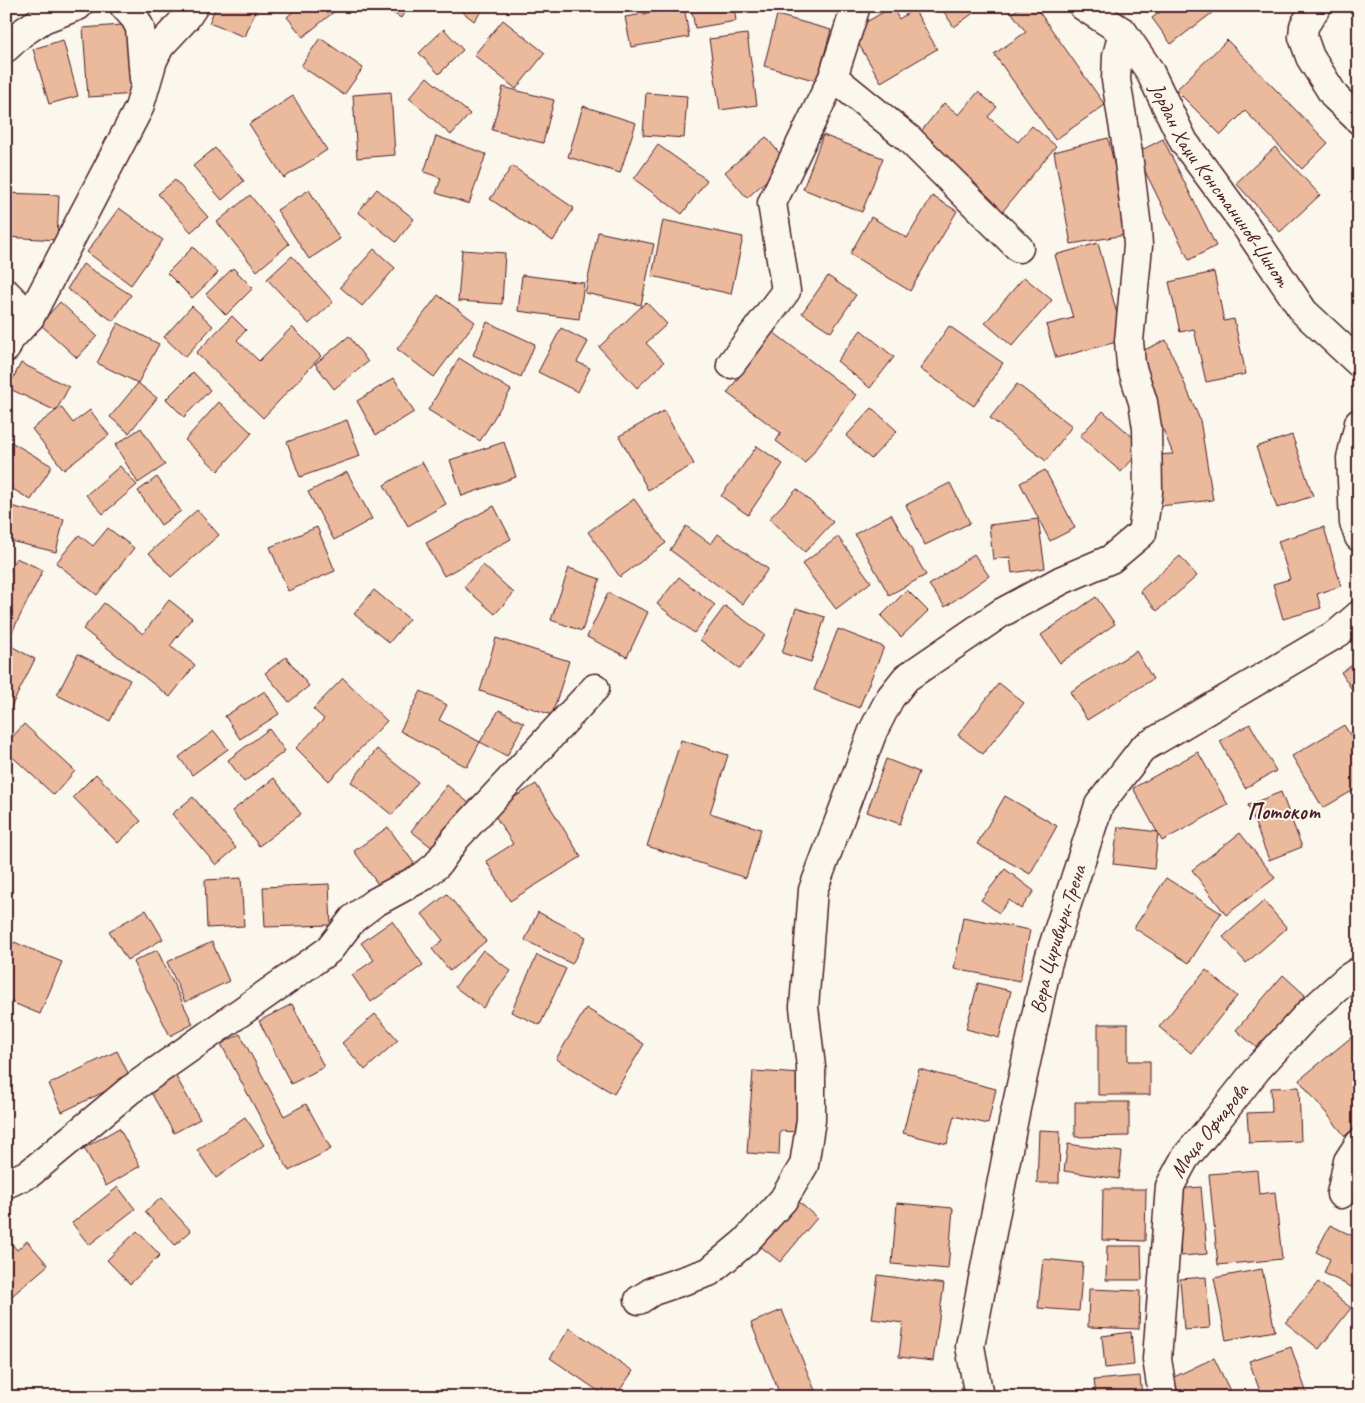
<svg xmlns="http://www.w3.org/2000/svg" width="1365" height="1403" viewBox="0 0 1365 1403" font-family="Caveat,sans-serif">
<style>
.building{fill:#ebb99c;stroke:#4a1f2b}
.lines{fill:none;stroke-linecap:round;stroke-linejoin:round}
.minor-casing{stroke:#4a1f2b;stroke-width:31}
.minor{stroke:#fbf7ec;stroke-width:28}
.labels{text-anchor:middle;stroke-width:4;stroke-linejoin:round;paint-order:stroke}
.street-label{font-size:21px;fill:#4a1f2b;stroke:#fbf7ec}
.neighbourhood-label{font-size:22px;font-weight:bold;fill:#4a1f2b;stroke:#fbf7ec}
</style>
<rect width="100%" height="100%" fill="#fbf7ec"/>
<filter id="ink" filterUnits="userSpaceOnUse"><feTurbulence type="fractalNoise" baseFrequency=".02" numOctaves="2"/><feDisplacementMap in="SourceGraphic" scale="10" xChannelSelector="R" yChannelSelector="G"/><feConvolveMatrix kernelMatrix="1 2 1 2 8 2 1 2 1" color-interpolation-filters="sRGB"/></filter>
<g filter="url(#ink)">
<path class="building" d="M216,6H257L245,37L209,23Z
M299,6H341L303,37L287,17Z
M381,6H408L401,18Z
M455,6H486L474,21Z
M660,6H684L689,37L631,47L625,17L661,11Z
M691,6H734L736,21L695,28Z
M940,6H983L954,27Z
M1022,6H1035L1105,105L1055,140L994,54L1026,32L1012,13Z
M1168,6H1214L1216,10L1171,44L1152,18Z
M892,7L899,19L914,9L937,49L881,82L851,31Z
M777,15L831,30L817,81L764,66Z
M503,20L545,53L516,89L474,55Z
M134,24L138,94L88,97L83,28Z
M444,29L463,50L439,74L419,53Z
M747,34L757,105L720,110L709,39Z
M1359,36V51L1351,45Z
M320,38L363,68L344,95L301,66Z
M63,40L78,96L49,104L33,49Z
M1227,40L1328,143L1302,169L1245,111L1221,135L1176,90Z
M427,77L470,114L451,135L409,98Z
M503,87L554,100L543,143L492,130Z
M391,92L395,155L357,158L353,95Z
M978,92L997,107L988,117L1018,142L1032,126L1056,146L1002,212L914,140L944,103L959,115Z
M646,93L687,96L684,138L643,135Z
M293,96L327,150L284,178L249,124Z
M583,106L636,123L620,173L568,157Z
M823,135L883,158L862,212L803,189Z
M436,136L486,154L469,204L436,193L441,178L424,172Z
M766,137L787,162L747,198L725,172Z
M1108,138L1131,234L1071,244L1054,152Z
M1163,139L1216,246L1189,260L1136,153Z
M658,145L707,180L682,214L634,179Z
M1275,147L1320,195L1280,232L1236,183Z
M215,148L244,181L222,200L193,166Z
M512,166L574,208L553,241L490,199Z
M175,180L208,217L191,232L158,194Z
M377,189L414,219L396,242L358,212Z
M309,190L340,239L309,259L277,210Z
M6,193L59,195L57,240L6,237Z
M250,195L289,244L257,271L217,222Z
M932,196L957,211L910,291L850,254L871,217L907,238Z
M119,208L163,240L131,285L87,252Z
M663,220L743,237L731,294L652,276Z
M598,232L654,244L641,305L585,293Z
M1098,243L1124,340L1056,358L1046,325L1073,318L1055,255Z
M193,247L218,273L192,298L167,273Z
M374,249L395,268L362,306L340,287Z
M462,250L505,253L502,304L458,301Z
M292,256L333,302L309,324L267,279Z
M83,264L131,295L113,321L67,289Z
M233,268L253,288L226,315L206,294Z
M1214,272L1224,321L1234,319L1246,374L1206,382L1194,329L1180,332L1169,282Z
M522,275L584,283L579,319L518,311Z
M828,276L856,295L831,332L802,313Z
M1024,277L1052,300L1012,346L985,323Z
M438,295L475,322L434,377L397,349Z
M60,302L97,336L77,358L40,324Z
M646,302L667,324L646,343L664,362L637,388L599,347Z
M192,306L213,326L185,357L164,337Z
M232,316L246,330L237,340L259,361L292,327L321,356L263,418L196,353Z
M487,322L535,344L521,377L473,355Z
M118,323L159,344L138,383L97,363Z
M949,326L1003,363L974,406L920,369Z
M561,328L588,342L577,362L590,368L578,392L538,372Z
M861,330L894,357L870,388L837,361Z
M773,332L856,395L805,463L776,441L781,433L727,393Z
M349,336L368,362L334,389L315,364Z
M1166,340L1200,420L1213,500L1160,506L1154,455L1173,454L1133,355Z
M459,358L511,390L480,441L428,410Z
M21,363L69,387L56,411L8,388Z
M193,372L210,390L184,417L166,399Z
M394,378L414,412L376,435L357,401Z
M138,383L157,398L129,433L110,417Z
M1017,384L1072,426L1046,461L990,418Z
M219,402L252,433L218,471L185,440Z
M61,407L73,423L90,410L109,435L64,470L32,429Z
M872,408L897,431L871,459L846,436Z
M664,411L694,464L648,490L619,436Z
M1103,411L1144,447L1121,472L1080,436Z
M347,420L360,456L300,477L287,442Z
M141,428L165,465L138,483L115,445Z
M1292,435L1313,496L1277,508L1256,447Z
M6,439L52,466L31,500L6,485Z
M504,442L516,477L462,496L450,460Z
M757,446L783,464L748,515L721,496Z
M422,462L446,504L408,526L384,485Z
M120,466L137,485L103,514L86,495Z
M1045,470L1075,528L1050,541L1020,483Z
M347,472L372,519L334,540L308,492Z
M157,477L181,511L161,525L138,491Z
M950,483L970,523L925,545L906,505Z
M797,489L833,522L805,552L769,519Z
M634,499L666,543L620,577L588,532Z
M6,505L64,519L56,552L6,540Z
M494,506L511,539L444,576L426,543Z
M197,510L219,535L171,577L149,553Z
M891,514L926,575L889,595L855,534Z
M1038,519L1045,568L1012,573L1010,557L993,559L989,525Z
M686,526L711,544L718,534L768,569L743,604L670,550Z
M317,527L335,571L288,591L270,547Z
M1324,527L1341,586L1317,594L1321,608L1283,619L1273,584L1290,579L1278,541Z
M108,528L134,548L97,595L56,563L79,535L93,546Z
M838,537L871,582L836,609L802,564Z
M974,554L989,576L945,607L929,585Z
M1180,556L1197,576L1157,611L1140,591Z
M16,558L43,570L9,638L6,636V578Z
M483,565L514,593L495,614L464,587Z
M569,568L600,579L582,631L551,620Z
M679,577L715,605L694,633L657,604Z
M374,590L409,619L389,643L354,614Z
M907,590L928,611L901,637L881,616Z
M608,593L648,612L627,657L587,637Z
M1096,597L1115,624L1060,663L1041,635Z
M169,600L192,618L170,646L195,665L170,697L83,629L104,603L143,634Z
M725,606L765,635L740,669L700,640Z
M796,608L825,617L811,662L782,653Z
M838,629L884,647L859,708L814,690Z
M496,638L569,661L552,715L480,691Z
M9,645L35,659L9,711L6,709V650Z
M1136,651L1153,679L1087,720L1070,692Z
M78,654L130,680L110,721L57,695Z
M286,657L309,686L289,702L265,673Z
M1359,661V701L1341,672Z
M343,678L387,721L329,781L296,748L324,719L313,709Z
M999,683L1024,703L983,754L958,735Z
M265,691L279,714L240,739L225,716Z
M421,691L447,705L439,720L480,742L467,767L400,731Z
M499,710L524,723L507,756L480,742Z
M24,724L75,771L54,795L6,751V744Z
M1250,724L1276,771L1245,788L1220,741Z
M1344,725L1359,749V787L1323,808L1292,756Z
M269,729L285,751L244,782L228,760Z
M214,731L228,749L192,775L179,757Z
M681,740L728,755L710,813L761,829L746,878L647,846Z
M377,749L418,782L392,815L351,782Z
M1198,752L1228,805L1162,841L1133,788Z
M886,759L919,772L900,824L867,812Z
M96,774L141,821L118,843L73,797Z
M274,778L301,814L259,846L232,811Z
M536,784L581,857L510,901L486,861L513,844L492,811Z
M447,785L470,804L434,849L411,831Z
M1281,792L1302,847L1269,860L1248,805Z
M1005,796L1057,826L1030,874L977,844Z
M193,797L236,848L216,865L172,814Z
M388,827L416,866L382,890L354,851Z
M1118,827L1158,832L1154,869L1113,864Z
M1240,833L1275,878L1226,915L1192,870Z
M1005,869L1034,891L1021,909L1009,900L999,913L981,900Z
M241,878L244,926L207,928L205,880Z
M1166,878L1221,913L1189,963L1134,928Z
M329,884L331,925L265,927L263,887Z
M447,894L486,941L450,971L432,949L443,940L422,914Z
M1264,901L1287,928L1246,963L1223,937Z
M146,910L163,939L127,960L109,931Z
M538,912L586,937L572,964L525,940Z
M963,917L1030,930L1020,981L954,969Z
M392,921L423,965L371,1002L352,975L374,960L361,943Z
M14,942L62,962L40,1014L6,1000V960Z
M212,942L229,981L185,1002L167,962Z
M157,950L193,1024L170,1036L133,962Z
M483,950L511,971L483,1008L455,987Z
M537,955L566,969L540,1025L511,1012Z
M1206,970L1237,996L1191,1053L1159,1027Z
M1283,975L1305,995L1258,1049L1236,1030Z
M978,983L1011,991L999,1038L966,1029Z
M292,1004L324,1067L291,1084L259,1021Z
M586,1008L644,1044L614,1094L556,1059Z
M375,1014L398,1040L365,1070L342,1043Z
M1098,1024H1128V1061H1150V1095H1098Z
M1359,1031V1124L1345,1136L1299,1080Z
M240,1034L284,1116L306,1104L331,1149L289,1171L221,1044Z
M117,1051L131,1079L62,1112L49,1084Z
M919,1069L996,1089L988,1124L954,1116L947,1144L903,1133Z
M753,1071L802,1074L798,1132L780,1131L779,1155L747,1153Z
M175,1075L200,1119L174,1133L149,1089Z
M1299,1087L1301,1141L1249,1143L1247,1113L1272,1112L1271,1088Z
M1075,1102H1129V1136L1075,1137Z
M245,1117L264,1145L216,1178L197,1150Z
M119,1128L140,1166L106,1186L84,1148Z
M1039,1130L1060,1131L1059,1183H1037Z
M1068,1144L1122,1152L1119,1179L1064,1171Z
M1257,1170L1259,1194L1275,1192L1282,1259L1218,1265L1209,1174Z
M118,1187L135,1209L89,1245L72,1223Z
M1201,1187L1207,1254L1181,1256L1176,1189Z
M1103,1189H1146L1145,1241L1102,1240Z
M161,1198L191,1231L175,1245L145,1212Z
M798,1201L817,1218L780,1262L760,1246Z
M897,1203L953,1208L948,1269L892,1264Z
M1330,1225L1359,1239V1291L1324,1273L1330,1259L1316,1252Z
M137,1231L160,1255L130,1284L107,1260Z
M6,1237L17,1250L27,1241L48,1265L6,1301Z
M1107,1246H1141L1142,1280H1106Z
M1043,1259L1083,1263L1079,1311L1038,1308Z
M1262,1269L1275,1331L1226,1340L1214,1278Z
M878,1275L944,1284L933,1361L899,1357L903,1323L872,1319Z
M1206,1277L1210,1328L1184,1330L1180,1279Z
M1318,1282L1351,1308L1319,1349L1286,1323Z
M1089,1289L1140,1291L1139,1329L1088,1327Z
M782,1310L816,1393L807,1397H781L751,1323Z
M570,1328L633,1371L615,1397H607L550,1358Z
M1131,1332L1134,1365L1105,1368L1102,1336Z
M1291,1347L1308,1397H1262L1249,1361Z
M1214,1358L1233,1397H1181L1172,1378Z
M1140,1376L1142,1397H1096L1094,1380Z"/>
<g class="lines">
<g class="minor-casing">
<g id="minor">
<path d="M124,6L135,18L140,28L144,79"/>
<path id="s1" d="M1083,6L1123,32L1149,70L1184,142L1243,222L1304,312L1359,363"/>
<path d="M1317,6L1304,26L1303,37L1310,57L1335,97L1359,120"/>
<path d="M6,48L22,33L43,19L78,6"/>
<path d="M833,77L908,138L1019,248"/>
<path d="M6,293L30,317"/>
<path d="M6,348L9,340L30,317L139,108L153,60L160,46L186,18L194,6"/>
<path d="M731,364L786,291L772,203L833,77L856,6"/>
<path d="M1359,423L1351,458L1354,523L1359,537"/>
<path d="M6,1184L30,1173L130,1090L329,950L353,919L374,903L422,877L437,865L456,838L595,688"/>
<path d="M1341,1194L1348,1161L1359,1144"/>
<path d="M639,1300L653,1291L709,1272L745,1242L783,1200L804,1165L811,1120V1067L804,1007L813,890L873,731L890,698L906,678L1001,613L1062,580L1111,559L1142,533L1148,492L1147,428L1143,402L1131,365L1129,341L1138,246L1137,228L1128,154L1116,80L1117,56L1123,32"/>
<path id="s2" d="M979,1397L970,1346L1015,1113L1047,965L1099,805L1143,748L1338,633L1359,615"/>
<path id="s3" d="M1163,1397L1157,1359L1170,1186L1185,1158L1216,1121L1257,1069L1307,1015L1348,978L1359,971"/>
</g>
</g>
<use href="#minor" class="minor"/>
</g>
</g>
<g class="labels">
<g class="street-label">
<text dy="7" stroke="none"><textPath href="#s1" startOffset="229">Јордан Хаџи Констанинов-Џинот</textPath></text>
<text dy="7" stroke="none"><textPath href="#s2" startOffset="468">Вера Циривири-Трена</textPath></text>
<text dy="7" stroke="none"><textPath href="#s3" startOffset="280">Маца Офчарова</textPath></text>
</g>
<g class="neighbourhood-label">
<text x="1284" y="819">Потокот</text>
</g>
</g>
<rect width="1365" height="1403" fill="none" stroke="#fbf7ec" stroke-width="25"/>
<rect x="12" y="12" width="1340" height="1378" fill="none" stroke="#4a1f2b" stroke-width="2" filter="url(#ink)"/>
</svg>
